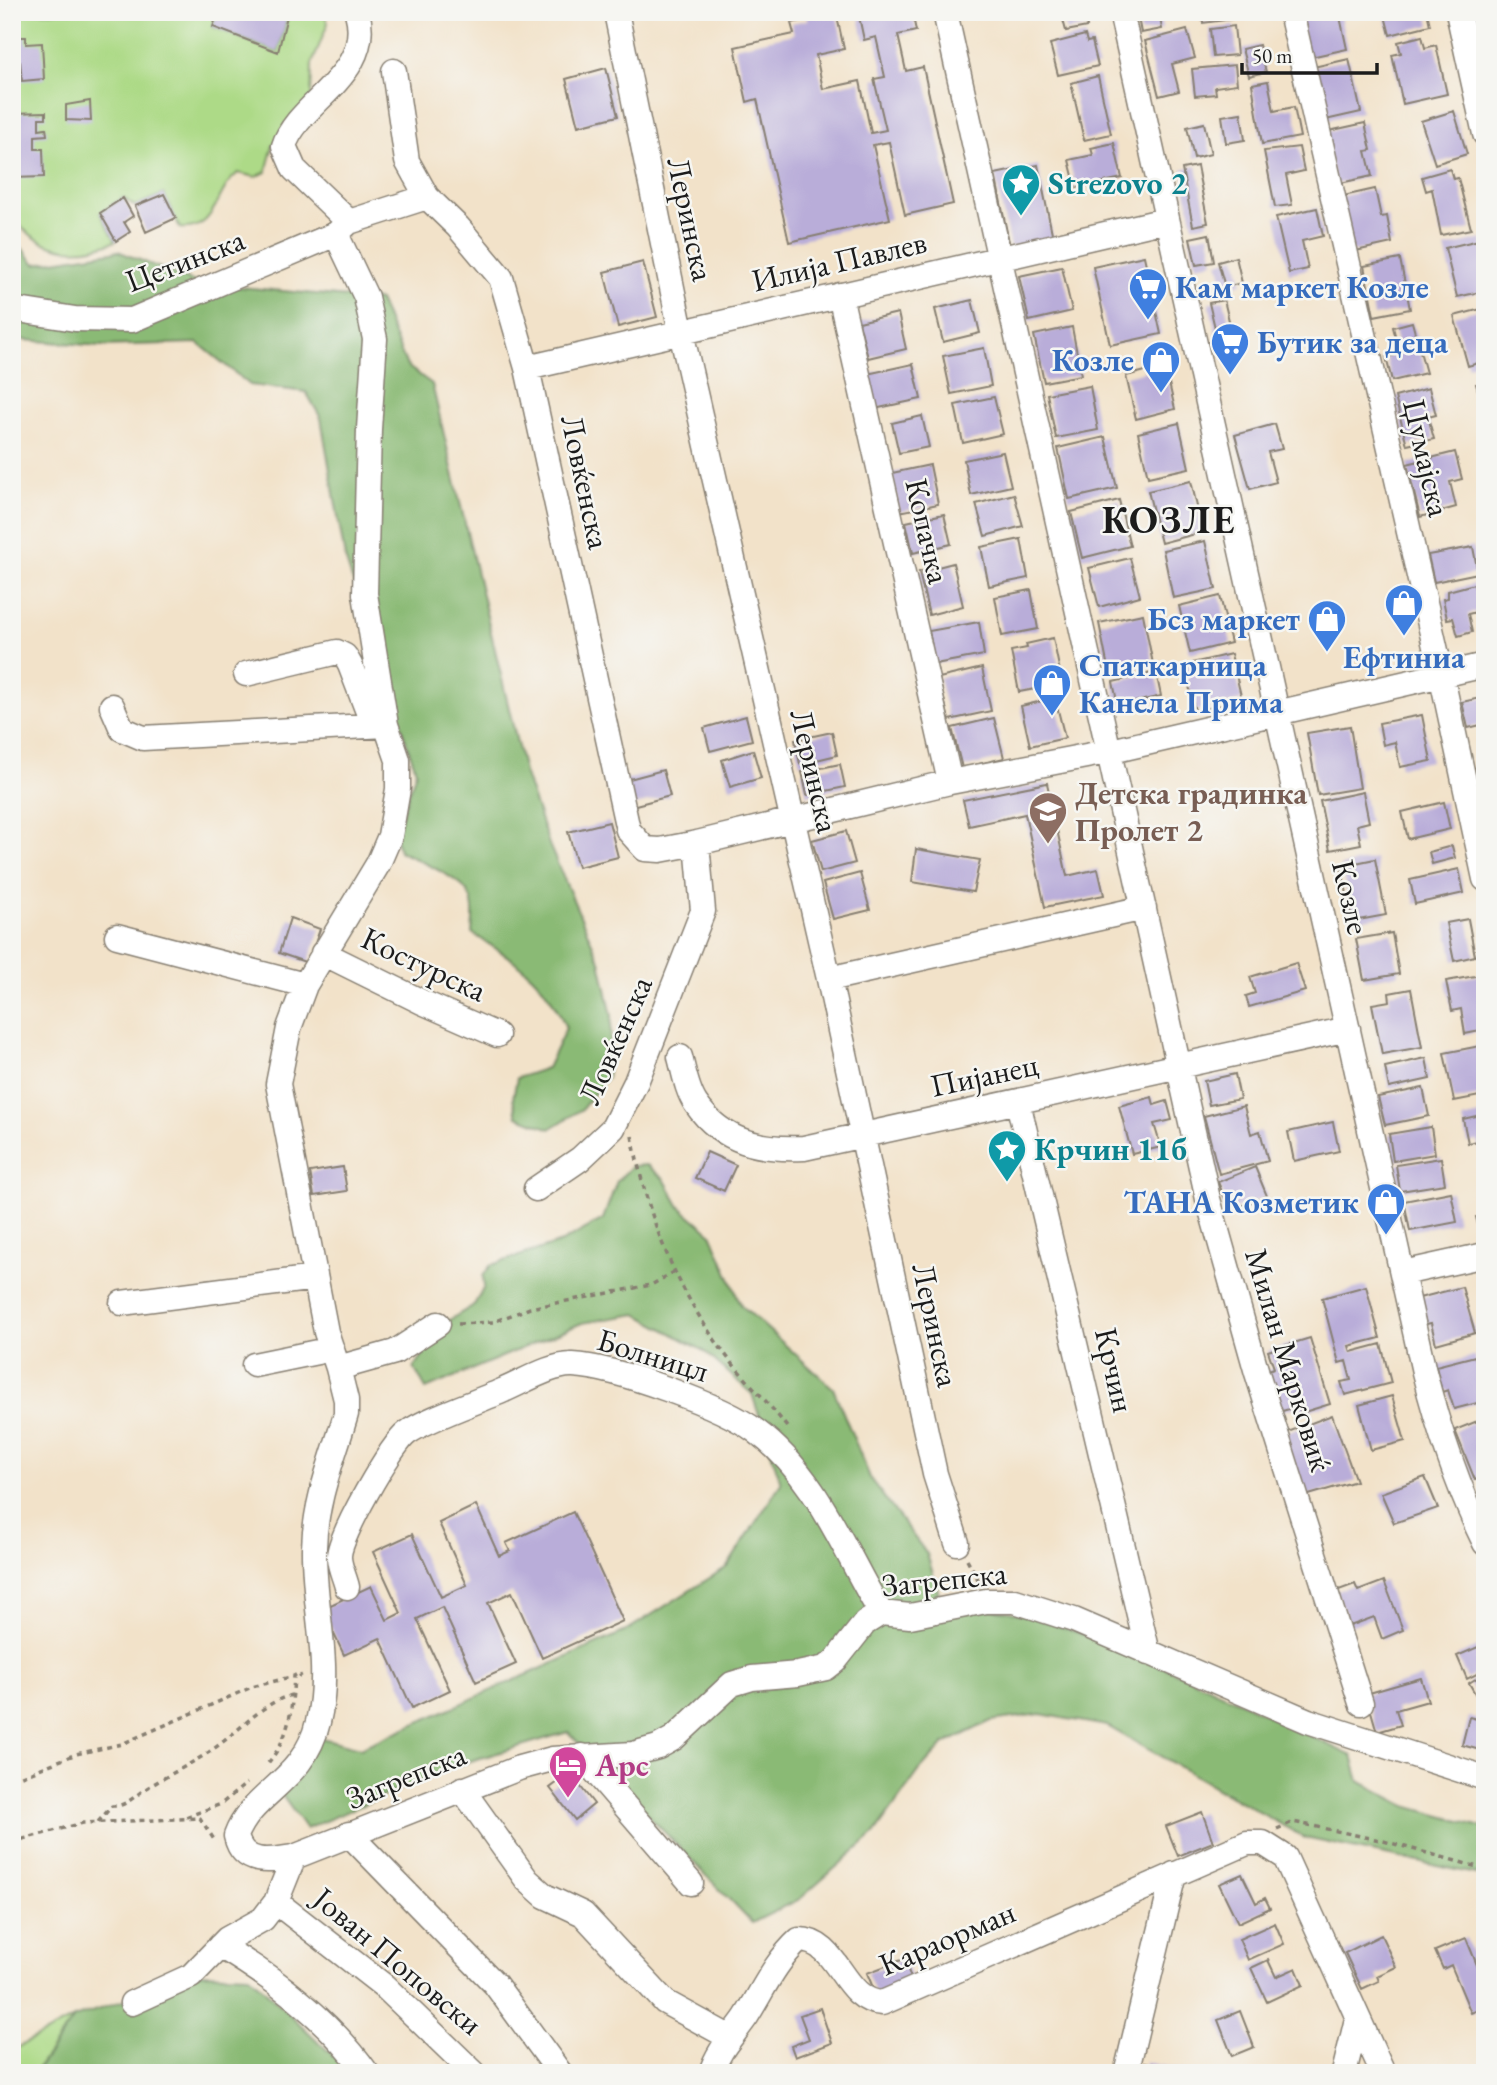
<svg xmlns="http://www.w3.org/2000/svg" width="1497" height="2085" viewBox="0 0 1497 2085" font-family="'EB Garamond',serif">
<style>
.green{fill:#adda87;stroke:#647b52;stroke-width:2}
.forest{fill:#8aba74;stroke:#536b48;stroke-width:2}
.building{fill:#b9add9}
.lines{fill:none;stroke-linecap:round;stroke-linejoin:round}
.minor-casing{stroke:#877f72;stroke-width:27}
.path{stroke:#877f72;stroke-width:3.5;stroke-dasharray:5 5;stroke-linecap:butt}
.minor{stroke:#fff;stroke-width:24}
.labels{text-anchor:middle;stroke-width:5;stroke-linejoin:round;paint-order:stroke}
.culture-label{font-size:32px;font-weight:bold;fill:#0d838f;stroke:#f6f6f2;text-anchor:start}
.street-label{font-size:32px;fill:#1c1c1c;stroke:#f6f6f2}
.shop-label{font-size:32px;font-weight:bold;fill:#366cbe;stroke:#f6f6f2;text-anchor:start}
.education-label{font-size:32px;font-weight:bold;fill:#785e54;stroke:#f6f6f2;text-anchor:start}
.hotel-label{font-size:32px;font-weight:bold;fill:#b23c85;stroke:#f6f6f2;text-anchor:start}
.district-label{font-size:38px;font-weight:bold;letter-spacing:2px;fill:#1c1c1c;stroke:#f6f6f2}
</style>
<rect width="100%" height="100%" fill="#f6f6f2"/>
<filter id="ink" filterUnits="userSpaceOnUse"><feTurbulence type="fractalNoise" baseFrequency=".0143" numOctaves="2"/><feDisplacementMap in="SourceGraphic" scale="14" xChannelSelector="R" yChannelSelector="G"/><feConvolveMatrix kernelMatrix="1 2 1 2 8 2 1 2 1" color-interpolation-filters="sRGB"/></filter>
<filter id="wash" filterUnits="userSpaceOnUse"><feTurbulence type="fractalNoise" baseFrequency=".00686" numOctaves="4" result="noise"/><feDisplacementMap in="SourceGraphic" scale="28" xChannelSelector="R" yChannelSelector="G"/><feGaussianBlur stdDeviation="1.57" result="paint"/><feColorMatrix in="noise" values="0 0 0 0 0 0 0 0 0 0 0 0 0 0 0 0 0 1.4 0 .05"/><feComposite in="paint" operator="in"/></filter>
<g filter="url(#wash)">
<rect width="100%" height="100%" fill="#f2e2c9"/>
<path class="green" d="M12,12H218L213,27L278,52L288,12H324L328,23L312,64L311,98L273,146L266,172L256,177L238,173C215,190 217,232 180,228L164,194L135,206L123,198L100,213L116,241C76,257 40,251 12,217Z
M74,2018L34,2073H12V2050Z"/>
<path class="forest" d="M12,236L35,264L118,251L197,283L379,300L407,366L432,384L524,772L550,847L600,961L612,1016L607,1077L582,1109L550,1129L517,1116L513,1098L517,1078L547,1068L566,1028C545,976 517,963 472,933C473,919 476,903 466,890C454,875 417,860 399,851L395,836L416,771L345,558L321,418L306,392L250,385L198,343L101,346L12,339Z
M647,1165L664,1179L680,1207L711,1233L741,1305L833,1388L871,1480L927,1554L941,1601C970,1611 998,1607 1024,1615C1139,1649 1245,1705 1352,1756L1359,1781L1406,1806L1485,1828V1876L1305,1838L1107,1726L1040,1714L991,1721L944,1744L920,1770L874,1834L800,1899L752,1923L568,1732L457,1765L306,1829L281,1794L314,1736L360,1748L624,1632L727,1567L781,1483L752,1394L704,1351L637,1314L582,1323L426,1389L414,1368L446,1322L474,1305L484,1287L483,1276L491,1265L562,1242L603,1219L617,1181L632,1166Z
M202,1973L249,1975L351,2073H35L74,2018Z"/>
<g id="blocks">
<path class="building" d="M218,12H288L278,52L213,27Z
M806,12H836L844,49L816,55L823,89L860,81L871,133L886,130L874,79L885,77L876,37L864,40L858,12H912L916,31L898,35L906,71L923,67L953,204L905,215L889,142L873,145L890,219L789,242L757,99L747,102L735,47L794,34L791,23L807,20Z
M1061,12H1083L1087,27L1066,31Z
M1137,12H1159L1162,29L1141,33Z
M1202,12H1233L1234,19L1203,23Z
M1300,12H1339L1347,49L1306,58Z
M1384,12H1427L1430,25L1390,35Z
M1477,12H1485V30L1481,31Z
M1234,26L1237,55L1213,57L1210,29Z
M1187,30L1195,58L1172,64L1179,91L1159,96L1145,41Z
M1085,35L1087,42L1092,41L1098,66L1058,75L1050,44Z
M1422,36L1425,48L1436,45L1447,94L1403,104L1392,55L1401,53L1398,42Z
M12,37H26V44L42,43L44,79L22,81L20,61H12Z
M1259,45L1266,72L1249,76L1242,49Z
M1349,59L1361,112L1321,121L1309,68Z
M1235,65L1237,84L1215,87L1216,94L1195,96L1192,69Z
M606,68L618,116L578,126L566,79Z
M1098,76L1111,134L1084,140L1071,83Z
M1268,81L1274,111L1294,107L1300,137L1262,144L1252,84Z
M90,101L91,121L66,120V105Z
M1454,111L1467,154L1435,164L1421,121Z
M46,112V118H39V129L46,128L47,135L35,136V149H43L44,177L12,178V113Z
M1241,113L1245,140L1226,143L1222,116Z
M1204,123L1211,154L1194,158L1187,127Z
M1365,123L1371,150L1366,151L1372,176L1336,184L1324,132Z
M1114,143L1122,178L1076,188L1069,160L1093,155L1091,148Z
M1299,147L1304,171L1286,175L1292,205L1275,207L1264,151Z
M1038,165L1053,238L1010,247L995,174Z
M1197,166L1208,223L1193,226L1182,169Z
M1450,169L1453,179L1458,178L1471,229L1441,235L1432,189L1426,191L1422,177Z
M1375,189L1381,217L1387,216L1392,243L1351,252L1339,197Z
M164,194L176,218L146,232L135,206Z
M123,198L133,216L124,222L130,232L116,241L100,213Z
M1317,208L1323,236L1302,241L1308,269L1289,273L1276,217Z
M1209,234L1214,262L1196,265L1190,238Z
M1483,239L1485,291L1457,297L1445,248Z
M1144,256L1161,334L1110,345L1093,267Z
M1236,257L1242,283L1225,287L1218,262Z
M1400,259L1410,309L1374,316L1364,266Z
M643,262L657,317L618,327L604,272Z
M1062,267L1072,311L1029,321L1019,276Z
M972,300L980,333L943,342L935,309Z
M1224,300L1237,354L1222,357L1209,303Z
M1485,308V361L1468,366L1454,316Z
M898,313L906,349L868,358L859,322Z
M1412,322L1426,373L1392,381L1386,357L1400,354L1393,327Z
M1072,327L1081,375L1044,382L1034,335Z
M984,348L991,386L951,394L943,356Z
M913,364L921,399L874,409L867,374Z
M1165,366L1175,409L1136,419L1126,376Z
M1485,381V411H1484L1476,384Z
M1090,386L1098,430L1056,438L1047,394Z
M1429,388L1436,415L1428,417L1434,439L1407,445L1395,397Z
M994,397L1003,434L963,443L955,405Z
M922,416L929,447L899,453L892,423Z
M1179,423L1189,468L1148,477L1138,433Z
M1275,424L1282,449L1268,452L1276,482L1250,489L1235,435Z
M1105,437L1117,488L1069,499L1058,448Z
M1003,452L1011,486L971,495L964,460Z
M1455,452L1462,479L1450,482L1456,507L1420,517L1407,464Z
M930,465L938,504L899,512L892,473Z
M1191,481L1203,532L1161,543L1148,491Z
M1014,494L1023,526L985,536L976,504Z
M1119,500L1130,546L1082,558L1071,512Z
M944,514L951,544L913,553L906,522Z
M1021,539L1028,578L989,586L981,547Z
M1205,541L1216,589L1173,598L1163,550Z
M1473,547L1478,573L1434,582L1428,555Z
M1130,558L1140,596L1099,607L1089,568Z
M953,563L963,606L929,615L919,572Z
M1474,584L1480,611L1468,614L1472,632L1458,636L1453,618L1447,619L1443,599L1448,598V591Z
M1031,590L1038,629L1002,636L995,597Z
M1220,596L1231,643L1190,653L1179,606Z
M1143,614L1153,664L1109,673L1099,623Z
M979,622L984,655L935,664L929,631Z
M1053,638L1060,672L1039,676L1041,688L1019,692L1011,651L1027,648L1026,644Z
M1231,654L1242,700L1195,711L1184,665Z
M982,668L991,711L949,720L939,678Z
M1156,672L1161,696L1118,706L1113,682Z
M1485,697V724L1468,728L1462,702Z
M1055,698L1065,738L1030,746L1021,706Z
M1422,715L1431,761L1400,767L1395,742L1383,745L1379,723Z
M746,716L752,740L710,751L704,728Z
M994,718L1004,758L962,768L952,728Z
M1350,726L1360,788L1318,795L1307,733Z
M832,732L837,755L800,764L795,740Z
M753,750L761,778L730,787L722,760Z
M840,764L845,787L807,795L802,772Z
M1485,766V786L1478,787L1474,768Z
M663,770L670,796L628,807L622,781Z
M1047,783L1067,876L1098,869L1104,895L1045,907L1025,814L969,826L963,800Z
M1363,792L1369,822L1357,825L1361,844L1330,850L1320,801Z
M1485,796V815H1484L1479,797Z
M1444,802L1450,829L1408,839L1402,812Z
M609,822L618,857L578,867L568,832Z
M846,831L855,863L821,872L812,840Z
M1452,846L1455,858L1432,864L1429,852Z
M916,849L980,860L973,892L912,882Z
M1375,859L1386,915L1353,921L1341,866Z
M1459,869L1464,893L1415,904L1410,880Z
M860,873L870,910L833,919L823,883Z
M290,918L320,929L308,963L279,953Z
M1468,919L1475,956L1454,961L1446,923Z
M1392,933L1399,974L1364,980L1356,939Z
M1296,963L1305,991L1249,1007L1246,996L1255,993L1250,977Z
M1481,975L1485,1030L1465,1034L1461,1009L1452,1011L1446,981Z
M1411,989L1422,1047L1382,1054L1372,1004L1390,1001L1389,993Z
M1485,1045V1095L1454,1101L1444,1053Z
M1426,1058L1430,1079L1389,1088L1385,1067Z
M1235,1074L1240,1099L1209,1105L1204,1081Z
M1423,1088L1429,1116L1385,1125L1378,1097Z
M1152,1097L1154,1105L1167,1101L1172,1120L1154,1124L1161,1147L1132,1154L1119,1106Z
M1244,1106L1251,1134L1260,1131L1268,1161L1219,1174L1204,1116Z
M1485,1114V1168H1484L1478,1141L1468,1143L1463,1119Z
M1333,1122L1339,1151L1294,1161L1288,1132Z
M1431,1127L1435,1154L1393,1161L1389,1134Z
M707,1152L736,1165L724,1191L695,1178Z
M1441,1158L1445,1184L1400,1191L1396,1165Z
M343,1167L347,1191L314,1196L310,1172Z
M1255,1167L1267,1196L1230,1211L1218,1182Z
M1451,1192L1457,1222L1410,1231L1404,1201Z
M1485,1215V1243L1483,1244L1476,1217Z
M1366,1286L1380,1338L1349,1346L1351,1352L1381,1344L1391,1383L1345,1395L1341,1382L1351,1380L1346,1361L1339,1363L1322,1298Z
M1462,1287L1475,1333L1436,1344L1431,1323L1426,1324L1419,1298Z
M1310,1338L1330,1404L1301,1413L1299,1406L1279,1412L1260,1373L1274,1368L1268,1351Z
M1475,1356L1485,1401L1454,1409L1448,1390L1442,1392L1436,1366Z
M1392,1396L1405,1441L1371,1450L1359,1405Z
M1332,1415L1356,1481L1302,1497L1280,1435Z
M1485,1418V1477L1475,1480L1455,1430Z
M1425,1477L1438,1508L1394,1523L1381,1493Z
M476,1505L499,1556L510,1551L506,1543L573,1512L623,1621L542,1658L512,1592L488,1603L516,1664L476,1682L442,1607L417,1619L450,1690L412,1708L380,1638L344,1655L322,1609L371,1586L387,1620L401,1613L373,1552L412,1534L441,1597L467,1585L439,1523Z
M1384,1581L1403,1630L1382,1639L1374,1617L1350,1626L1336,1591L1355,1584L1358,1591Z
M1485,1644V1670L1467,1679L1457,1656Z
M1485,1673V1711L1469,1683Z
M1421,1678L1428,1701L1396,1710L1401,1725L1377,1732L1366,1694Z
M1469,1717L1485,1721L1480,1750L1462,1745Z
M570,1773L594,1804L575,1820L550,1788Z
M1202,1812L1213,1842L1178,1856L1166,1826Z
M1242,1874L1256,1903L1265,1898L1270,1908L1238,1923L1219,1884Z
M1275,1923L1284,1944L1248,1960L1239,1939Z
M1381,1935L1396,1967L1377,1976L1379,1981L1362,1989L1345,1953Z
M1466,1938L1479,1970L1485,1967V2007L1471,2013L1451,1965L1443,1969L1435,1951Z
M904,1959L912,1981L876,1995L867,1973Z
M1268,1960L1276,1977L1296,1968L1303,1985L1267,2002L1251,1968Z
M820,2008L832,2043L795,2057L791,2046L809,2039L800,2015Z
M1240,2011L1254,2047L1232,2056L1218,2020Z
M1145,2062L1192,2072V2073H1143Z"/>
</g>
</g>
<g filter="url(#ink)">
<use href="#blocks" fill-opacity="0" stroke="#877f72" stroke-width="2"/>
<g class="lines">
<g class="minor-casing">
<path id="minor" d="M616,12L681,332L829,979L935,1474L957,1543
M945,12L1208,1199L1257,1373L1361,1703
M1121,12L1424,1372C1439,1431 1458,1488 1485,1543
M1291,12L1441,673L1485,879
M1458,12L1485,134
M394,71L407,161L427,197
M349,222L294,169L284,146C298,101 375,75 357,12
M336,234L366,297L375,339L369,429L365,594L386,725L398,760V789L390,836L378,864L305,985L289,1028L278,1084L326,1332L338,1368L395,1352L438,1324
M840,295L950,782
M12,309L75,319L132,320L336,234L349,222L427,197L458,227L501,278L527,368L628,830L645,849L660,850L697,843L950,782L1107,752L1485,665
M527,368L1166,220
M246,674L337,652L345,656L350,665L373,725
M112,706L122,729L143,738L386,725
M117,936L305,985
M323,953L422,1002L497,1035
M829,979L1144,908
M680,1057C684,1072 687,1091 696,1104C723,1143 762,1150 804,1148L1348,1029
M1018,1102L1148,1653
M536,1189L580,1159L613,1128L636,1082L703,911L697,843
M1403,1273L1485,1255
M122,1303L315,1278
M254,1365L332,1349
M347,1587C345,1578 339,1566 339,1557C338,1538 391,1445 407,1433C426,1419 480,1401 504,1390C523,1382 552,1364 573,1365C615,1367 723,1406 756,1431C818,1477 843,1550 881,1613
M582,1756L691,1883
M462,1789L527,1880L545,1896L583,1914L665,2002L729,2037
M349,1834L495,1984L560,2073
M294,1857C270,1861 243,1866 236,1836C252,1792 304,1782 318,1722C332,1663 313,1607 314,1548C315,1500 333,1459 346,1414V1400L338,1368
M276,1902L384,1986L474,2073
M220,1946C276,1979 329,2020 367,2073
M132,2003L191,1976L227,1939L263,1919L276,1902L294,1857L519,1768L552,1759L633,1754L658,1747L674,1738L732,1684L752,1678L798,1674L826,1668L835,1661L865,1623L881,1613L910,1616L986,1601H1015L1074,1620L1308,1721L1485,1778
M711,2073C718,2050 733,2036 746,2017C763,1990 775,1962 799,1940C839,1940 842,2001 882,2003L1247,1843H1263L1285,1857L1383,2073
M1126,2073L1174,1874
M1344,2073L1357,2019"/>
</g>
<path class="path" d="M632,1136C647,1214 671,1278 717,1343C738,1374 767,1399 789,1430
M458,1324L493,1322L530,1308L651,1285L674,1272
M967,1559L980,1583
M268,1763C290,1737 292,1709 294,1676L299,1673L301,1677
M12,1780L76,1754L122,1744L252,1687L294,1676
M186,1817L221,1804L247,1783
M98,1822L112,1806C123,1807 132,1799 141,1792C166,1775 196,1763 220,1744C243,1727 264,1702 292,1695
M1277,1829L1293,1822L1380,1840L1485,1869
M12,1842L83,1823L200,1818L215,1841"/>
<use href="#minor" class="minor"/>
</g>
</g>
<defs>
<g id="sight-pin" transform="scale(2.0125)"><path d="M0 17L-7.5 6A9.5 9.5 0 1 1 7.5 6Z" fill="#0f9aa8" stroke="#f6f6f2"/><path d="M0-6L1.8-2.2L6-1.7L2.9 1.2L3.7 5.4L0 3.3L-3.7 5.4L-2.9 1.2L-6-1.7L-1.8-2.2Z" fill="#fff"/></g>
<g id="supermarket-pin" transform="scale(2.0125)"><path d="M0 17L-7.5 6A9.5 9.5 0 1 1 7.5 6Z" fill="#3f7fe0" stroke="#f6f6f2"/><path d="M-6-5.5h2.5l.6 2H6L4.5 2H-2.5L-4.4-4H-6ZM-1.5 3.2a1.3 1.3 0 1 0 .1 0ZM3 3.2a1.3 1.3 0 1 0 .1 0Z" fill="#fff"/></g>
<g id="shop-pin" transform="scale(2.0125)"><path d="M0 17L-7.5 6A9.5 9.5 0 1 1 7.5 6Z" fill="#3f7fe0" stroke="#f6f6f2"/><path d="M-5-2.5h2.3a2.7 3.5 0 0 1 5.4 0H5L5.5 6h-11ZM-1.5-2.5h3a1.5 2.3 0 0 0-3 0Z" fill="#fff"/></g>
<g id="school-pin" transform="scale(2.0125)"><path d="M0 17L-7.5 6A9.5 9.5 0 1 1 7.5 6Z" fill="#8d6e63" stroke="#f6f6f2"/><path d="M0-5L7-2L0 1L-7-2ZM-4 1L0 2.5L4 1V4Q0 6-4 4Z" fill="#fff"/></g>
<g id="hotel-pin" transform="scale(2.0125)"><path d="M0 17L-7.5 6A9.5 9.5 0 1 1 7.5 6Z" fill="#d1479c" stroke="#f6f6f2"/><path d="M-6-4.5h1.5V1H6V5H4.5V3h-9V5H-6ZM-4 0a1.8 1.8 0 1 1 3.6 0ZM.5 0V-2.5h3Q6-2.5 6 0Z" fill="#fff"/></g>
</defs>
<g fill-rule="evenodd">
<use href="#sight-pin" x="1021" y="183"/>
<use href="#supermarket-pin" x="1148" y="287"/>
<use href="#supermarket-pin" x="1230" y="342"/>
<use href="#shop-pin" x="1161" y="360"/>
<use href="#shop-pin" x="1404" y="603"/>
<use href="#shop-pin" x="1327" y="619"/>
<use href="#shop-pin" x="1052" y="683"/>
<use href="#school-pin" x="1048" y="811"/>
<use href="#sight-pin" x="1007" y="1149"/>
<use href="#shop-pin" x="1386" y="1202"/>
<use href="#hotel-pin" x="568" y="1765"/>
</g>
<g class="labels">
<g class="culture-label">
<text x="1048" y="194">Strezovo 2</text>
<text x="1034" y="1160">Крчин 11б</text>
</g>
<g class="street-label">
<text transform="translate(691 219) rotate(78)" y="11">Леринска</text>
<text transform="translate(185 260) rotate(-21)" y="11">Цетинска</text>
<text transform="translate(839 261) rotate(-13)" y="11">Илија Павлев</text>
<text transform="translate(1427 458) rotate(77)" y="11">Џумајска</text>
<text transform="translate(586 482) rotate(78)" y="11">Ловќенска</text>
<text transform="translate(928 531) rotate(77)" y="11">Копачка</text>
<text transform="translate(815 771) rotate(77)" y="11">Леринска</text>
<text transform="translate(1351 897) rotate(77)" y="11">Козле</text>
<text transform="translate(424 964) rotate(25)" y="11">Костурска</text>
<text transform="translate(615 1040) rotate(-66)" y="11">Ловќенска</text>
<text transform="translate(984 1075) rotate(-12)" y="11">Пијанец</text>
<text transform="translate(936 1325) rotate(78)" y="11">Леринска</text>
<text transform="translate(653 1355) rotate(17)" y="11">Болницл</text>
<text transform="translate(1289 1360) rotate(73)" y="11">Милан Марковиќ</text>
<text transform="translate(1115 1370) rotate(77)" y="11">Крчин</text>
<text transform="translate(944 1579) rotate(-6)" y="11">Загрепска</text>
<text transform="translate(406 1776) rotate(-22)" y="11">Загрепска</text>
<text transform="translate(947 1938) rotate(-23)" y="11">Караорман</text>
<text transform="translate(398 1961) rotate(40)" y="11">Јован Поповски</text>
</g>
<g class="shop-label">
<text x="1175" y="298">Кам маркет Козле</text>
<text x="1257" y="353">Бутик за деца</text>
<text x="1134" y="371" text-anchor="end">Козле</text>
<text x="1300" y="630" text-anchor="end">Бсз маркет</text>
<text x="1404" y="668" text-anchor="middle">Ефтиниа</text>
<text x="1079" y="676">Спаткарница<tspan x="1079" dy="37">Канела Прима</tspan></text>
<text x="1359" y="1213" text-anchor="end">ТАНА Козметик</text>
</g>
<g class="education-label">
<text x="1075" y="804">Детска градинка<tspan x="1075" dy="37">Пролет 2</tspan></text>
</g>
<g class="hotel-label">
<text x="595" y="1776">Арс</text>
</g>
<g class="district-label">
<text x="1169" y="533">КОЗЛЕ</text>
</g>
</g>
<rect width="1497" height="2085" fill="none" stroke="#f6f6f2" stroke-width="42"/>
<path d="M1242 63v10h135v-10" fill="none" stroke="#1c1c1c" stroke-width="3.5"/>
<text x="1252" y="63" font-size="21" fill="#1c1c1c" stroke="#f6f6f2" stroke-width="5" paint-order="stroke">50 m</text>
</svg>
